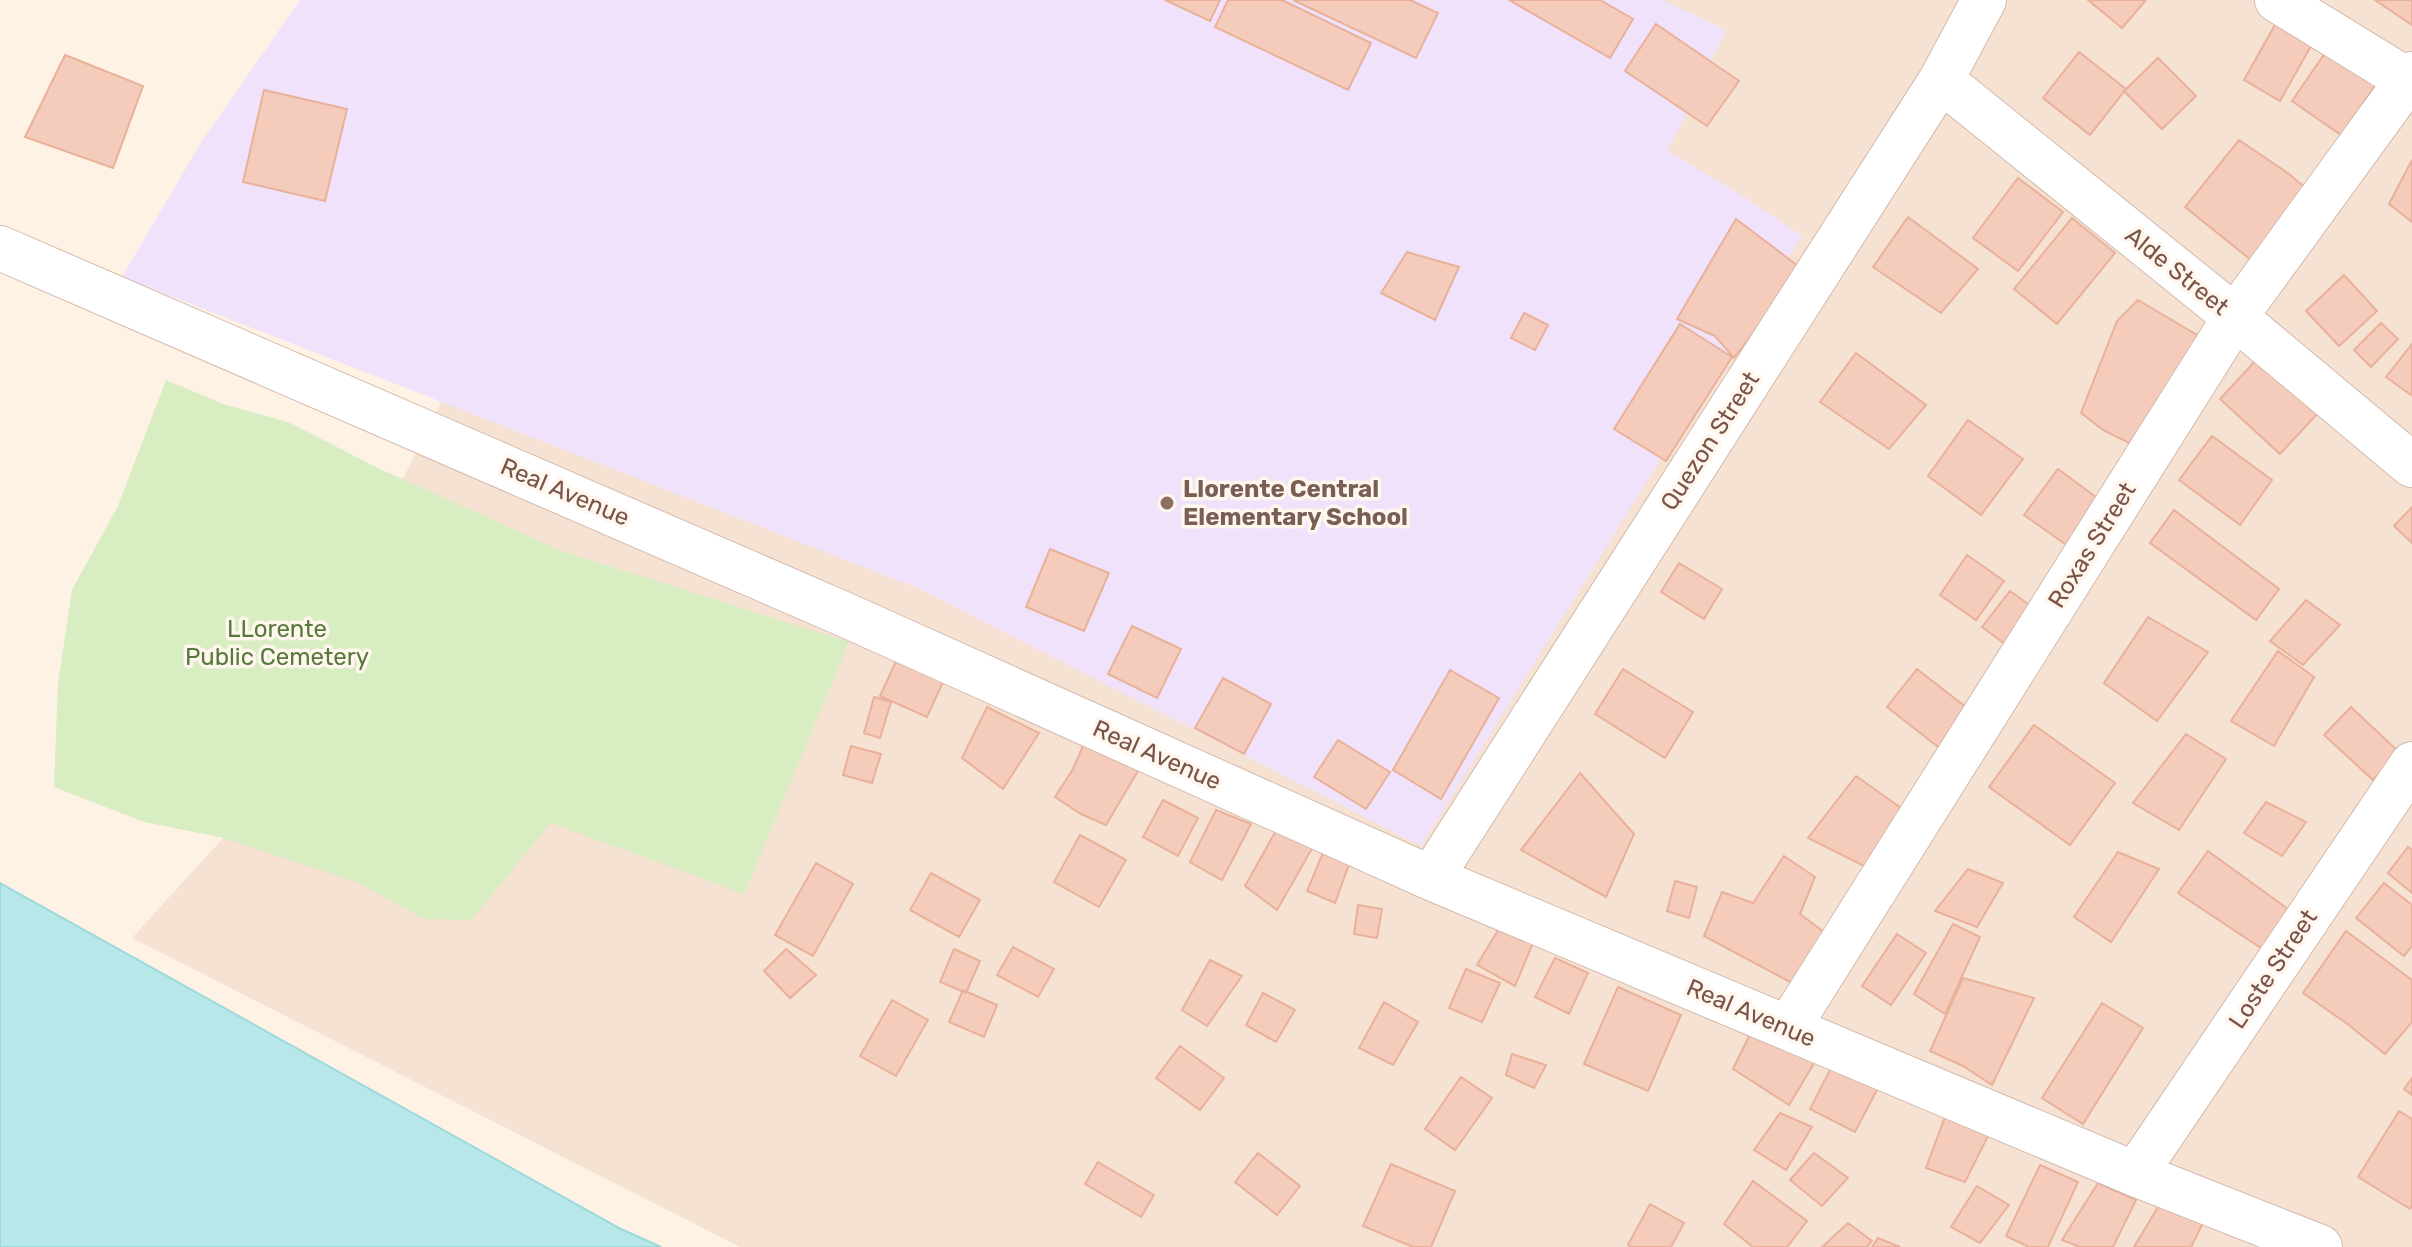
<svg xmlns="http://www.w3.org/2000/svg" width="2412" height="1247" viewBox="0 0 2412 1247" font-family="Rubik,sans-serif">
<style>
.residential{fill:#f6e2d3}
.education{fill:#efe2fa}
.green{fill:#d8edc2}
.water{fill:#b8e7e9;stroke:#9dd9dc;stroke-width:2}
.building{fill:#f5ccbb;stroke:#e9b09a;stroke-width:2}
.lines{fill:none;stroke-linecap:round;stroke-linejoin:round}
.minor-casing{stroke:#d3baad;stroke-width:46}
.minor{stroke:#fff;stroke-width:44}
.education-dot{fill:#8d6e63;stroke:#fff6ed;stroke-width:3}
.labels{text-anchor:middle;stroke-width:7;stroke-linejoin:round;paint-order:stroke}
.street-label{font-size:24px;fill:#795448;stroke:#fff6ed}
.education-label{font-size:24px;font-weight:bold;fill:#785e54;stroke:#fff6ed;text-anchor:start}
.park-label{font-size:24px;fill:#557a3c;stroke:#fff6ed}
</style>
<rect width="100%" height="100%" fill="#fef2e5"/>
<path class="residential" d="M642,0H2412V1247H740L132,938L224,837Z"/>
<path class="education" d="M300,0H1663L1726,30L1668,151L1744,197L1802,236L1686,418L1421,846L920,589L122,277L200,144Z"/>
<path class="green" d="M166,380L226,405L288,422L380,469L562,551L849,642L744,894L551,823L471,920L425,919L354,881L224,838L144,822L54,787L58,683L72,590L118,506Z"/>
<path class="water" d="M0,883L621,1229L661,1247H0Z"/>
<path class="building" d="M1165,0H1220L1210,21Z
M1228,0H1282L1371,43L1348,90L1215,27Z
M1293,0H1410L1438,13L1416,58Z
M1509,0H1600L1633,19L1610,58Z
M2088,0H2146L2122,28Z
M2375,0H2412V25Z
M2276,23L2312,44L2280,101L2244,80Z
M1656,24L1739,81L1707,126L1625,71Z
M2332,43L2381,77L2341,135L2292,101Z
M2079,52L2126,89L2090,135L2043,98Z
M65,55L143,86L113,168L25,137Z
M2158,58L2196,96L2162,129L2124,91Z
M264,90L347,109L325,201L243,182Z
M2239,140L2289,174L2314,195L2256,264L2185,207Z
M2412,160V222L2389,204Z
M2018,178L2063,212L2018,271L1973,238Z
M1908,217L1978,269L1941,313L1873,267Z
M2072,218L2115,253L2057,324L2014,289Z
M1736,219L1802,269L1734,358L1715,336L1677,319Z
M1407,252L1459,267L1435,320L1381,293Z
M2344,275L2377,311L2339,346L2306,311Z
M2138,300L2214,345L2139,448L2103,430L2081,413L2117,321Z
M1524,313L1548,325L1535,350L1511,338Z
M2381,323L2398,339L2371,367L2354,350Z
M1680,324L1732,357L1666,461L1614,429Z
M2412,344V393L2411,395L2386,377Z
M1856,353L1926,405L1889,449L1820,402Z
M2259,357L2319,412L2280,454L2220,399Z
M1968,420L2023,459L1981,515L1928,476Z
M2212,436L2272,480L2240,525L2179,480Z
M2058,469L2108,506L2075,551L2024,515Z
M2412,507V543L2394,526Z
M2174,510L2279,589L2256,620L2150,543Z
M1050,549L1109,573L1084,631L1026,607Z
M1967,555L2004,581L1976,620L1940,595Z
M1679,563L1722,589L1704,619L1661,592Z
M2010,591L2039,612L2012,649L1982,627Z
M2306,600L2340,625L2303,665L2270,641Z
M2148,617L2208,652L2157,721L2104,683Z
M1132,626L1181,649L1157,698L1108,674Z
M902,648L949,669L927,717L880,696Z
M2278,651L2314,677L2274,746L2231,721Z
M1623,669L1693,712L1665,758L1595,714Z
M1917,669L1985,722L1955,760L1887,707Z
M1450,670L1499,698L1441,799L1393,770Z
M1223,678L1271,704L1244,754L1195,728Z
M874,697L891,702L880,738L864,733Z
M987,707L1039,733L1003,789L962,758Z
M2351,707L2399,752L2373,780L2324,735Z
M2034,725L2115,783L2070,845L1989,787Z
M2186,734L2226,759L2179,830L2133,803Z
M1338,740L1390,772L1366,809L1314,777Z
M1085,741L1141,766L1106,825L1081,814L1055,797L1073,769Z
M851,746L881,754L872,783L843,775Z
M1580,773L1634,834L1606,897L1521,850Z
M1856,776L1911,815L1872,870L1808,838Z
M1163,800L1198,818L1178,856L1143,837Z
M2266,802L2306,822L2282,856L2244,833Z
M1216,810L1251,824L1222,880L1190,862Z
M1277,829L1314,845L1277,910L1245,886Z
M1080,835L1126,860L1099,907L1054,882Z
M2408,847L2412,850V893L2388,873Z
M2208,851L2288,909L2264,950L2178,893Z
M2118,852L2159,869L2111,942L2074,917Z
M1323,853L1351,859L1335,903L1307,891Z
M1784,856L1815,877L1800,914L1836,941L1803,989L1704,936L1722,892L1753,903Z
M816,863L853,884L813,956L775,935Z
M1968,869L2003,883L1977,927L1935,911Z
M931,873L980,900L959,937L910,910Z
M1675,881L1697,887L1689,918L1667,911Z
M2384,883L2412,905V946L2404,956L2356,918Z
M1358,905L1382,909L1377,938L1354,934Z
M1503,922L1533,943L1515,986L1477,965Z
M1953,924L1980,937L1945,1014L1914,994Z
M2346,931L2412,980V1022L2385,1054L2346,1023L2303,993Z
M1897,934L1926,953L1891,1005L1862,986Z
M1013,947L1054,969L1038,997L997,975Z
M786,949L816,975L790,998L764,971Z
M954,949L980,961L966,993L940,982Z
M1555,958L1588,973L1569,1014L1535,997Z
M1210,960L1242,976L1207,1026L1182,1010Z
M1466,969L1500,983L1482,1022L1449,1008Z
M1963,978L2034,998L1992,1085L1963,1066L1930,1051Z
M1618,987L1681,1015L1648,1091L1584,1064Z
M963,990L997,1005L984,1037L949,1022Z
M1263,993L1295,1010L1276,1042L1246,1025Z
M892,1000L928,1020L896,1076L860,1056Z
M1384,1002L1418,1022L1393,1065L1359,1048Z
M2102,1003L2143,1028L2083,1124L2042,1098Z
M1751,1032L1816,1060L1789,1105L1733,1069Z
M1180,1046L1224,1078L1200,1110L1156,1078Z
M1512,1054L1546,1065L1534,1088L1506,1075Z
M1833,1064L1878,1088L1855,1132L1810,1109Z
M1461,1077L1492,1098L1455,1150L1425,1129Z
M2412,1078V1095L2404,1089Z
M1949,1106L1995,1122L1965,1182L1926,1168Z
M2399,1111L2412,1119V1206L2410,1209L2358,1177Z
M1780,1113L1812,1127L1786,1170L1754,1150Z
M1258,1153L1300,1186L1277,1215L1235,1182Z
M1814,1153L1848,1178L1822,1206L1790,1180Z
M1098,1162L1154,1195L1141,1217L1085,1184Z
M1391,1164L1455,1191L1431,1247H1413L1363,1226Z
M2040,1165L2078,1182L2048,1247H2029L2006,1236Z
M1753,1181L1807,1221L1787,1247H1753L1724,1224Z
M2098,1183L2136,1200L2113,1247H2080L2062,1240Z
M1977,1186L2009,1205L1980,1243L1951,1227Z
M2161,1202L2203,1223L2191,1247H2134Z
M1650,1204L1684,1223L1671,1247H1631L1628,1245Z
M1848,1223L1872,1241L1867,1247H1822Z
M1878,1238L1900,1247H1872Z"/>
<g class="lines">
<g class="minor-casing">
<path id="minor" d="M2277,0L2412,83
M1941,80L2235,317L2412,465
M0,248L848,616L1431,878L2135,1174L2320,1247
M1431,878L1941,80L1984,0
M1788,1028L2235,317L2412,74
M2135,1174L2412,764"/>
</g>
<use href="#minor" class="minor"/>
</g>
<circle class="education-dot" cx="1167" cy="503" r="8"/>
<g class="labels">
<g class="street-label">
<text transform="translate(2177 271) rotate(39)" y="8">Alde Street</text>
<text transform="translate(1710 441) rotate(-57)" y="8">Quezon Street</text>
<text transform="translate(565 492) rotate(23)" y="8">Real Avenue</text>
<text transform="translate(2092 545) rotate(-58)" y="8">Roxas Street</text>
<text transform="translate(1157 755) rotate(24)" y="8">Real Avenue</text>
<text transform="translate(2273 969) rotate(-56)" y="8">Loste Street</text>
<text transform="translate(1751 1013) rotate(23)" y="8">Real Avenue</text>
</g>
<g class="education-label">
<text x="1183" y="497">Llorente Central<tspan x="1183" dy="28">Elementary School</tspan></text>
</g>
<g class="park-label">
<text x="277" y="637">LLorente<tspan x="277" dy="28">Public Cemetery</tspan></text>
</g>
</g>
</svg>
